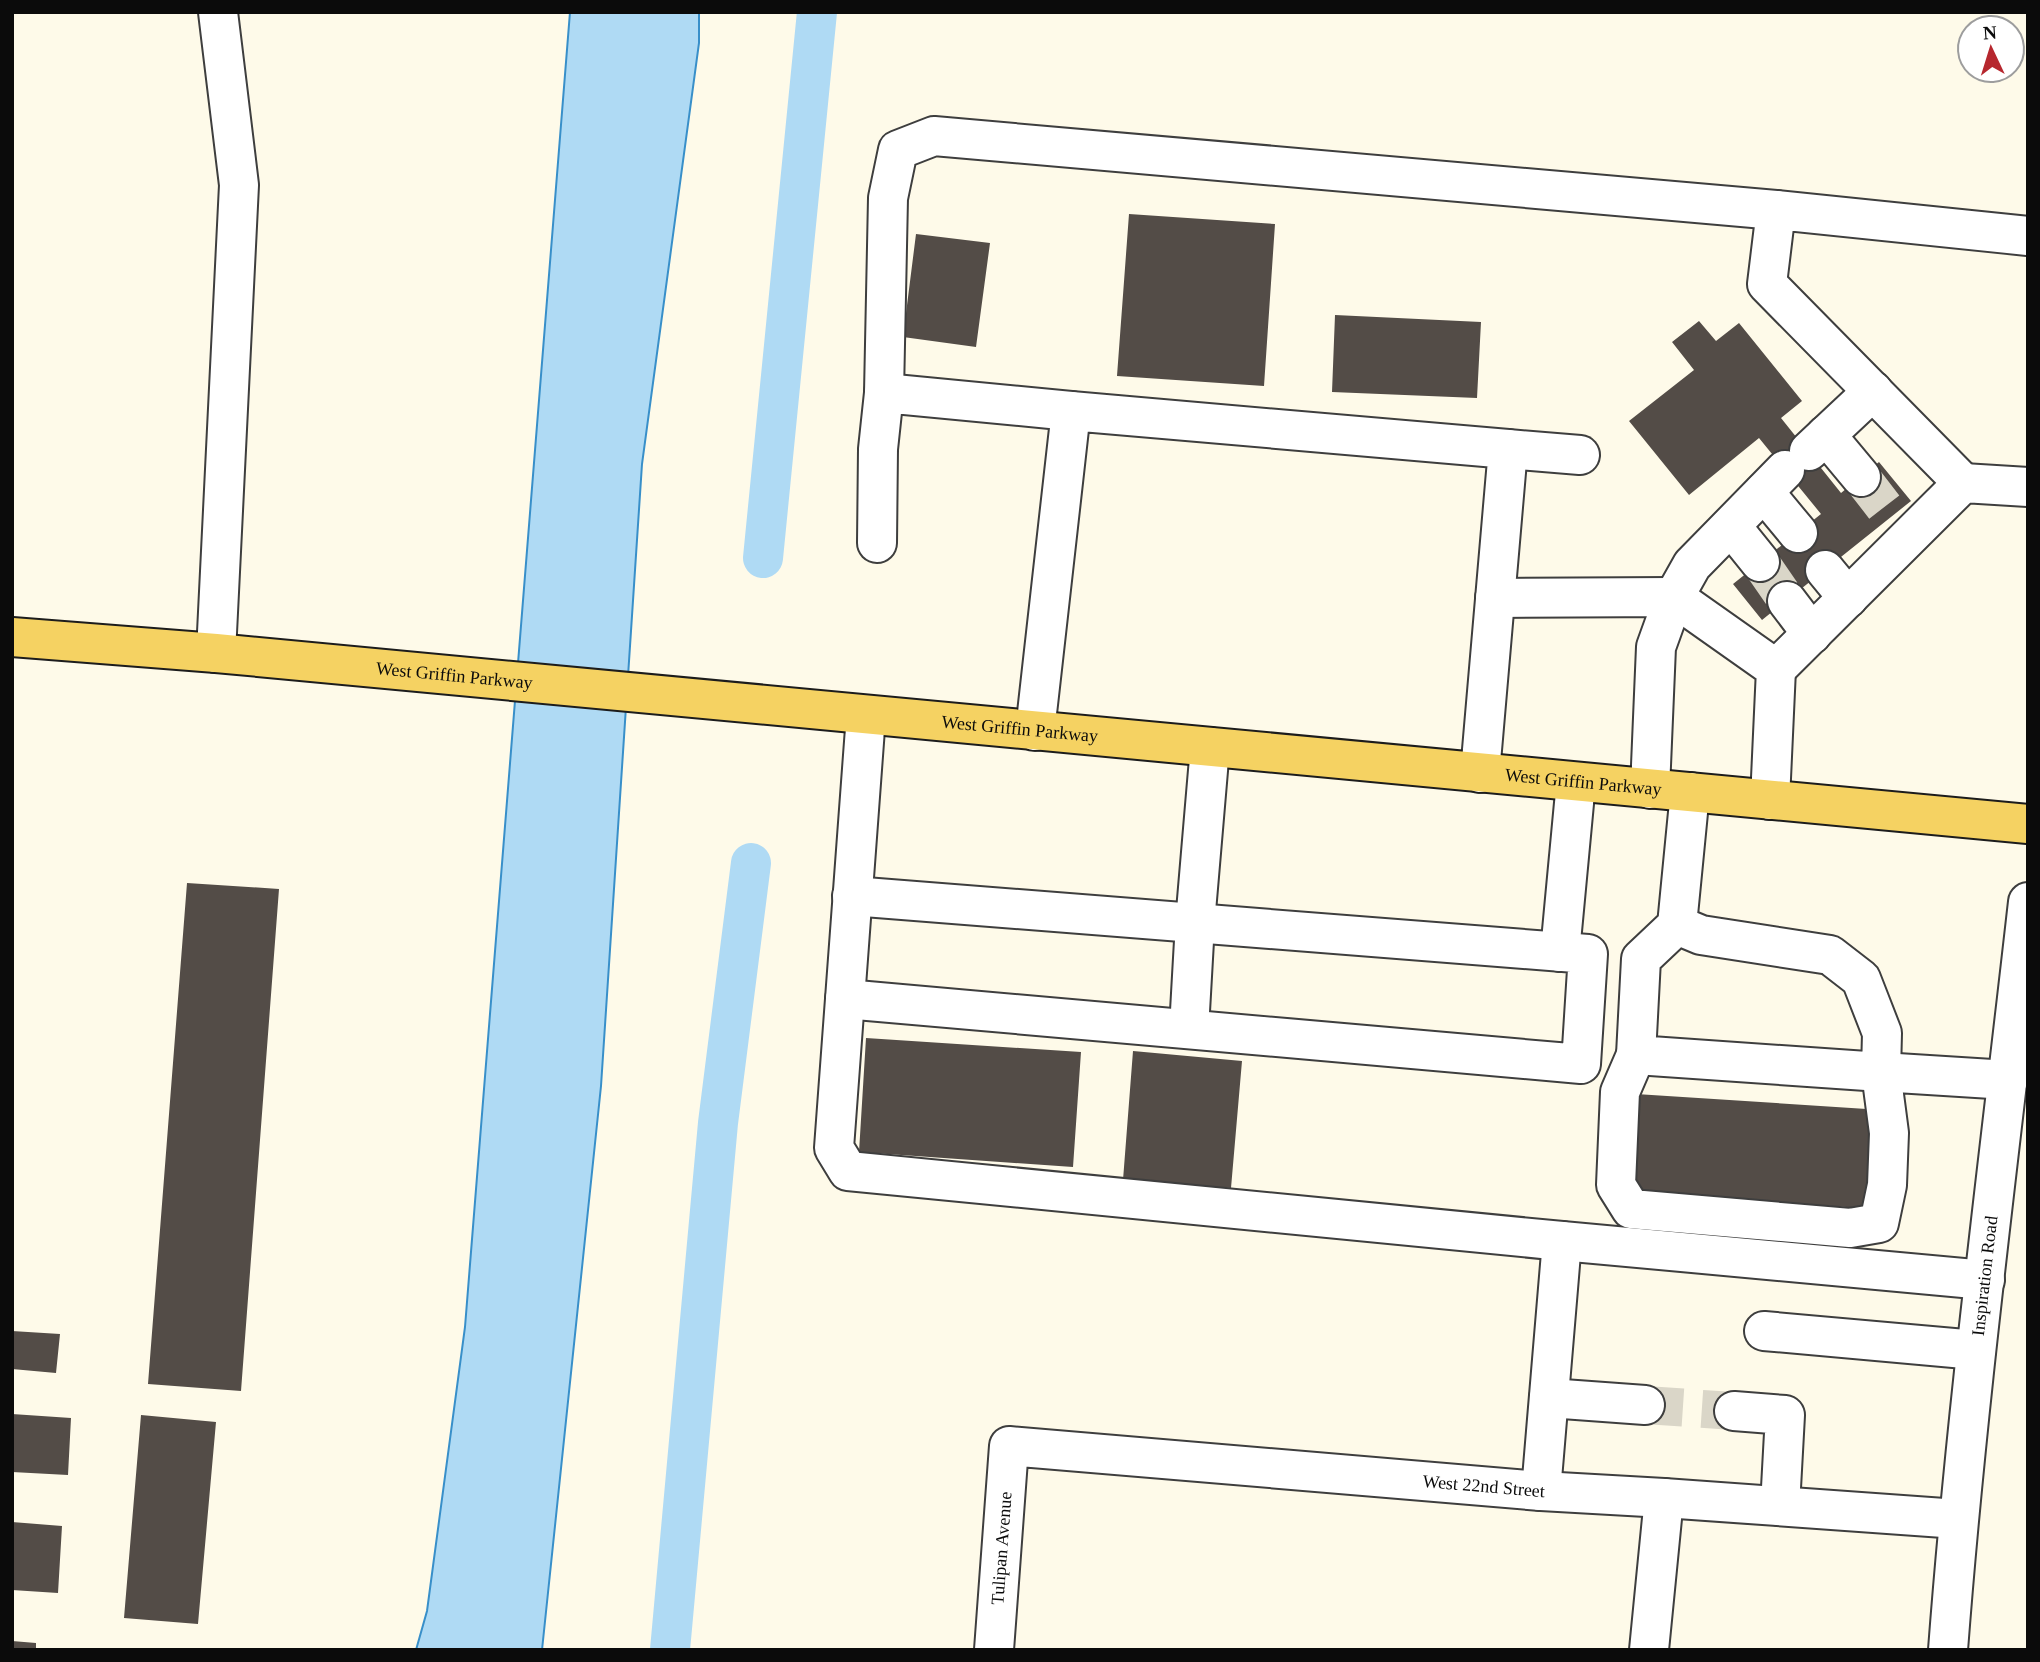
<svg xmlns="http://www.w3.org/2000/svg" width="2040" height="1662" viewBox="0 0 2040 1662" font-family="Georgia,serif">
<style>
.water{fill:#afdaf4;stroke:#388fc9;stroke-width:2}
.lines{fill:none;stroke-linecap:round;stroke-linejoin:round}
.canal{stroke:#afdaf4;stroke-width:40}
.building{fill:#534c47}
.minor-tunnel{stroke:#dad6c8;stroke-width:38;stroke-dasharray:38 19;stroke-linecap:butt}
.minor-casing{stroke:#3e3e3e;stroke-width:42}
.major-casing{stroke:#1c1c1c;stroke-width:42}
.minor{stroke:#fff;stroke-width:38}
.major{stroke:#f5d262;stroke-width:38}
.labels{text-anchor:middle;stroke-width:7;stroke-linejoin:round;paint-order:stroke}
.street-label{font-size:18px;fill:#0b0b0b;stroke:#fff}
</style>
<rect width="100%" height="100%" fill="#fefae9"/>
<path class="water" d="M570,12H699V43L642,464L601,1086L542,1650H416L427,1611L465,1327Z"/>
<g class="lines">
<path class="canal" d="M763,558L817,12
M670,1650L718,1123L751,863"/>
</g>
<path class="building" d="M1129,214L1275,224L1264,386L1117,376Z
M916,234L990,243L976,347L903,337Z
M1335,315L1481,322L1477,398L1332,392Z
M1699,321L1716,341L1739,323L1802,401L1781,418L1841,493L1879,462L1911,501L1762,620L1733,584L1821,514L1759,438L1689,495L1629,421L1694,370L1672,342Z
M187,883L279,889L241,1391L148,1384Z
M866,1038L1081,1052L1073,1167L859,1152Z
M1133,1051L1242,1061L1231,1188L1123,1180Z
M1636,1094L1882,1110L1875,1209L1630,1192Z
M12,1331L60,1334L56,1373L12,1369Z
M12,1414L71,1418L68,1475L12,1472Z
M141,1415L216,1422L198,1624L124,1618Z
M12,1522L62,1526L58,1593L12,1590Z
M12,1641L36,1643V1650H12Z"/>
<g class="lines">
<path class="minor-tunnel" d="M1861,477L1892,517
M1760,562L1787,601
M1645,1405L1734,1411"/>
<g class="minor-casing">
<g id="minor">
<path d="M884,393L888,198L898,150L934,136L1776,210"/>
<path d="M1826,435L1861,477"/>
<path d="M1508,449L1580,455"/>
<path d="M1809,451L1873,391"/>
<path d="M1963,483L1767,284L1776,210L2028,236"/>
<path d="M1764,492L1798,533"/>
<path d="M1731,526L1760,562"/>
<path d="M877,543L878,449L884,393L1071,411"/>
<path d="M1825,570L1848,598"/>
<path d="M1495,598L1674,597L1656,647L1650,789"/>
<path d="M1787,601L1812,634"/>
<path d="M216,653L239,185L218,12"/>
<path d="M1776,669L1963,483L2028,487"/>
<path d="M866,715L834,1148L848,1171L1562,1241L1985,1280"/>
<path d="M1035,731L1071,411L1508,449L1480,773"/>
<path d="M1770,800L1776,669L1674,597L1692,565L1785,470"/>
<path d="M1677,925L1641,959L1636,1055L1881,1072L1882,1033L1861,979L1830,955L1701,935L1677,925L1690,792"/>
<path d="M1560,952L1576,782"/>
<path d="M845,999L1581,1064L1588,954L852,896"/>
<path d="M1189,1029L1195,923L1210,747"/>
<path d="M1636,1055L1620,1092L1616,1185L1631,1209L1850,1228L1879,1223L1887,1185L1889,1133L1881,1072L2008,1080"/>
<path d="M1764,1331L1976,1350"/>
<path d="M1549,1398L1645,1405"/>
<path d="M1734,1411L1785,1415L1780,1506"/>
<path d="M1541,1491L1562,1241"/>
<path id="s1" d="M994,1650L1009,1446L1541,1491L1664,1498L1958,1519"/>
<path d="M1649,1650L1664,1498"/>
<path id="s2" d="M1948,1650C1967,1400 2000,1151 2028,902"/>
</g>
</g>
<g class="major-casing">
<g id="major">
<path id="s3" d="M12,637L216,653L2028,824"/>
</g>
</g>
<use href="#minor" class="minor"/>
<use href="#major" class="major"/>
</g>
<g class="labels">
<g class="street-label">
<text dy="6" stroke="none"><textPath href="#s3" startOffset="444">West Griffin Parkway</textPath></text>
<text dy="6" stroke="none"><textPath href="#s3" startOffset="1012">West Griffin Parkway</textPath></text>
<text dy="6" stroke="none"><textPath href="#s3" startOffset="1578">West Griffin Parkway</textPath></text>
<text dy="6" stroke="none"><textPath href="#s2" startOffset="376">Inspiration Road</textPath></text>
<text dy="6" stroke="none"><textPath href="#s1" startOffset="681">West 22nd Street</textPath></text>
<text dy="6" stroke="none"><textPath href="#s1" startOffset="102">Tulipan Avenue</textPath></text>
</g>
</g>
<rect width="2040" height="1662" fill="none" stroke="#0b0b0b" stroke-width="28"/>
<g transform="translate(1991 49) rotate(356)"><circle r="33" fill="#ffffff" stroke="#9d9d9d" stroke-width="2"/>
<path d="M0-5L12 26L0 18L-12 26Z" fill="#b6272e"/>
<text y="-10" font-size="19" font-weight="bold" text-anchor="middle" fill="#0b0b0b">N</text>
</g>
</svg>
